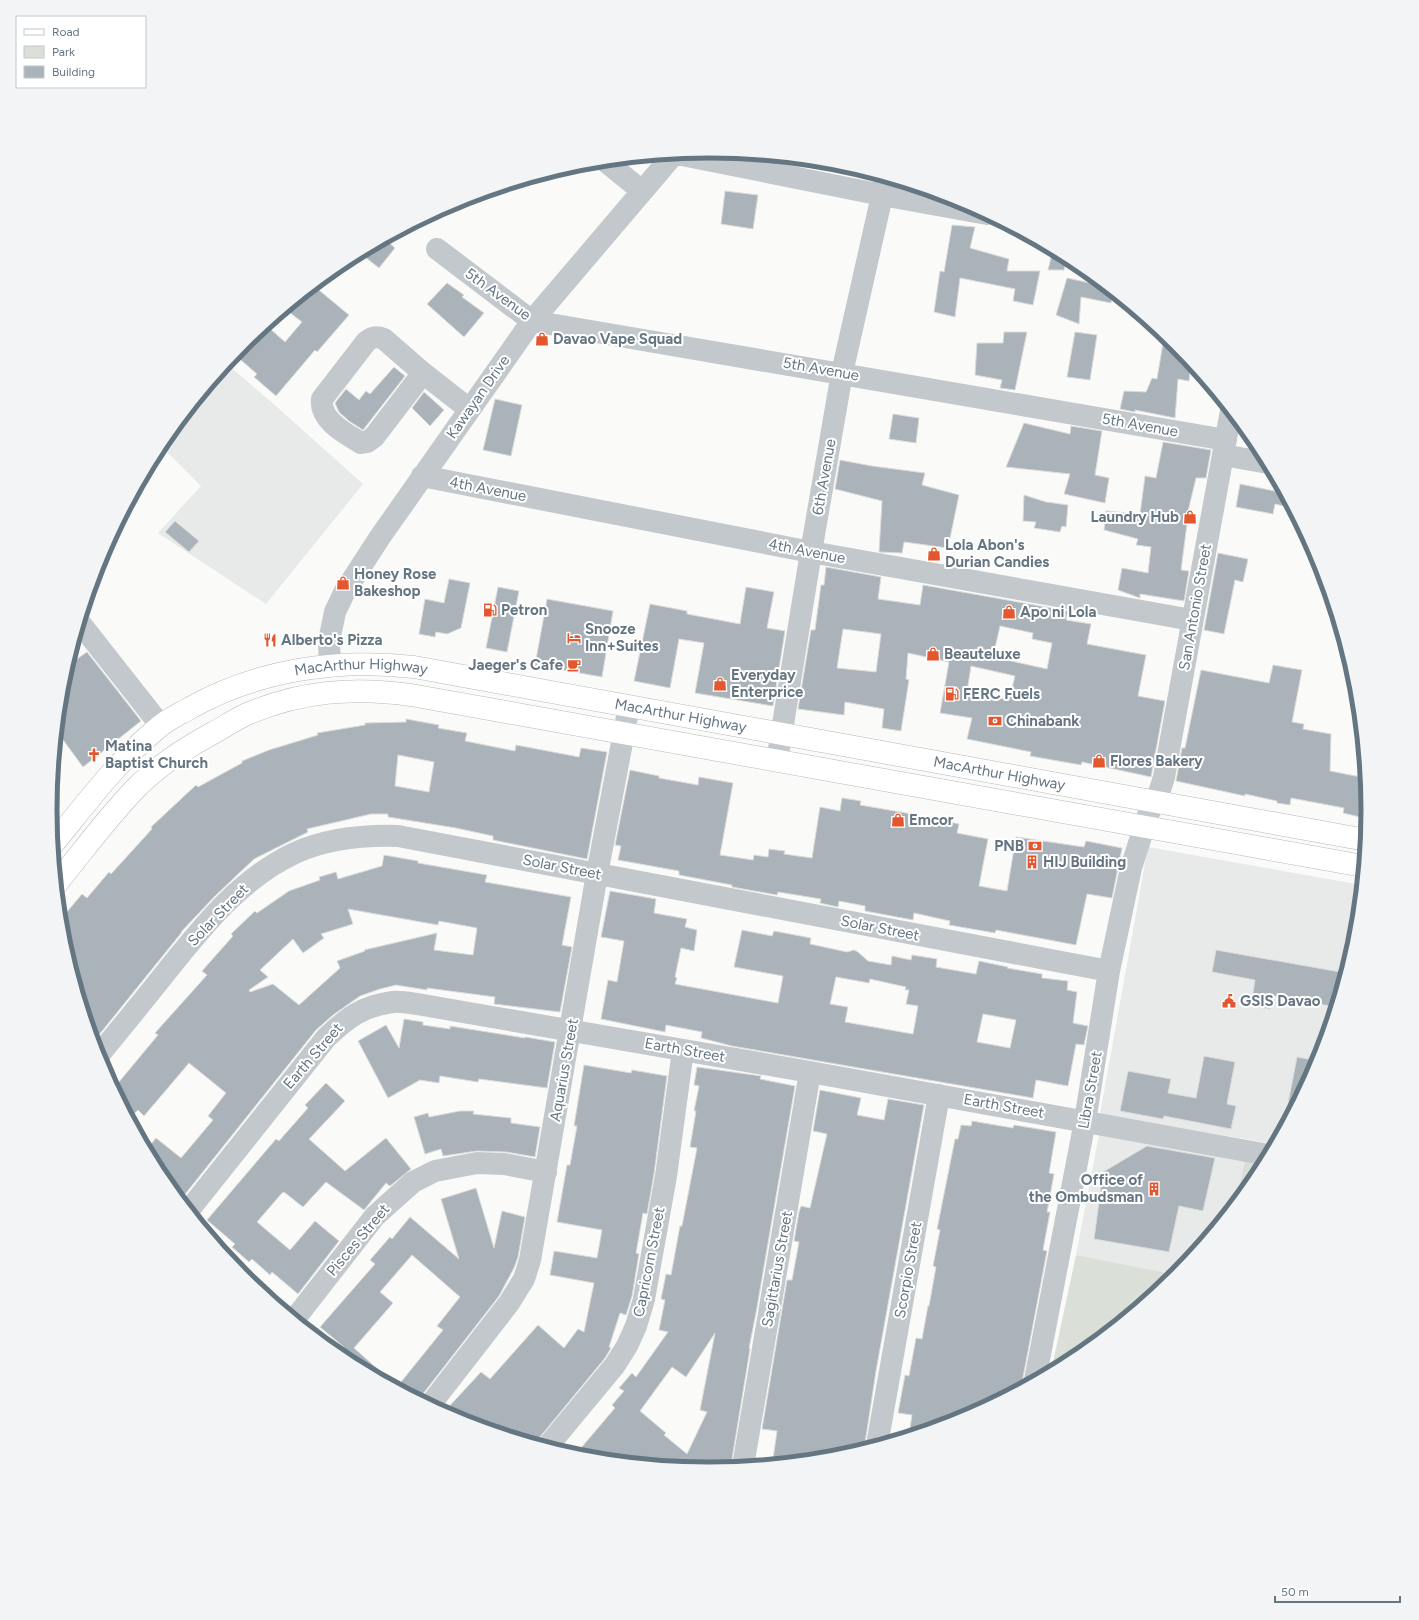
<svg xmlns="http://www.w3.org/2000/svg" width="1419" height="1620" viewBox="0 0 1419 1620" font-family="Figtree,sans-serif">
<style>
.built{fill:#e8e9e9}
.green{fill:#dadfd7}
.building{fill:#aab3b9;stroke:#dcdcda;fill-rule:evenodd}
.lines{fill:none;stroke-linecap:round;stroke-linejoin:round}
.major-casing{stroke:#b5babe;stroke-width:23}
.minor{stroke:#c3c8cc;stroke-width:22}
.major{stroke:#fff;stroke-width:22}
.labels{text-anchor:middle;stroke-width:4;stroke-linejoin:round;paint-order:stroke}
.street-label{font-size:15px;fill:#657683;stroke:#fff}
.poi-label{font-size:15px;font-weight:bold;fill:#657683;stroke:#fff;text-anchor:start}
.rim{fill:none;stroke:#657683;stroke-width:5}
</style>
<rect width="100%" height="100%" fill="#fafaf8"/>
<path class="built" d="M227,364L277,407L363,484L266,604L158,533L201,486L160,445Z
M1148,847L1362,885L1356,939L1319,1063L1275,1144L1100,1114Z
M1100,1130L1246,1155L1235,1205L1177,1275L1076,1255Z"/>
<path class="green" d="M1246,1155L1267,1159L1258,1177L1235,1205Z
M1076,1255L1177,1275L1076,1358L1051,1372Z"/>
<path class="building" d="M725,191L758,195L753,229L721,224Z
M952,225L975,227L970,248L1009,259L1007,271H1040L1033,305L1013,301L1015,289L960,278L955,317L934,312L940,271L944,272Z
M385,239L395,248L379,268L360,253Z
M1053,249L1067,257L1064,270H1048Z
M1091,274L1113,292L1111,303L1081,297L1079,324L1056,315L1067,278L1090,283Z
M447,283L464,295L462,297L484,313L464,337L427,304Z
M314,286L349,315L317,352L315,350L276,396L254,377L257,374L234,354L243,344L263,327H268L285,342L302,322L285,309Z
M1004,332H1027L1015,390L1000,388L1002,380L975,375L977,343H1003Z
M1075,332L1097,335L1090,380L1067,377Z
M1163,343L1177,345L1191,362L1189,381L1178,379L1175,418L1135,410V412L1120,409L1124,391L1146,392L1152,378L1157,379Z
M394,367L405,376L363,430L349,421L339,412L335,403L346,389L359,400L366,391L370,394Z
M424,392L444,410L430,426L412,408Z
M495,399L522,405L511,456L483,450Z
M893,414L919,418L916,443L889,439Z
M1024,423L1070,434L1071,426L1102,431L1095,475L1109,478L1105,503L1064,494L1070,474L1006,467Z
M1163,442L1211,450L1206,478H1196L1185,524H1187L1181,570L1189,571L1184,601L1140,594V598L1118,590L1122,568L1148,573L1151,547L1136,545L1138,539L1104,530L1106,511L1140,514L1145,476L1156,478Z
M840,460L872,466L925,473L922,485L959,495L948,548L904,542L902,553L879,552L882,501L835,489Z
M1240,484L1284,493L1292,508L1275,504L1273,514L1236,507Z
M1024,495L1046,502L1068,505L1066,527L1062,526L1060,532L1034,528L1036,522L1023,521Z
M175,521L199,541L189,552L165,532Z
M1218,553L1248,559L1243,582L1235,580L1224,634L1204,630Z
M826,567L881,577L878,599L920,605L923,585L1068,611L1066,620L1091,624L1087,644L1146,655L1138,696L1165,701L1151,777L1082,762L1081,765L1030,756L1031,752L967,739L972,718L940,713L949,662L908,653L906,679L909,680L901,731L882,728L884,709L845,702L844,715L798,709L811,630H815L821,585H824ZM1000,626L1033,633L1032,639L1052,643L1047,669L993,657ZM843,629L881,634L876,672L837,668ZM971,666L1015,676L1009,700L967,692Z
M449,579L470,583L461,628L447,634L436,632L435,637L419,634L425,599L444,603Z
M498,587L519,591L507,652L486,648Z
M746,587L774,592L767,628L785,631L773,706L695,693L704,643L679,639L670,688L634,681L650,604L687,611V614L740,624Z
M547,599L613,611L602,677L535,665Z
M87,652L141,721L83,767L58,733L63,681L67,666Z
M1273,665L1302,670L1292,722L1304,724L1303,729L1331,734L1330,771L1366,778L1369,810L1368,819L1343,813L1344,808L1291,798L1290,805L1277,803V801L1245,794V796L1176,781L1182,748H1185L1201,670L1269,683Z
M406,719L439,725L438,728L467,733L465,741L515,751L516,745L579,757L581,748L607,752L587,859L493,840V836L456,828L388,817V814H371L307,829L308,832L254,859L215,896L181,932H182L94,1041L63,938L61,919L82,894L87,898L109,872L111,874L152,829L151,827L196,785L198,787L242,763V761L269,750L318,735L317,733L365,725V723L406,722ZM398,755L434,762L429,792L395,786Z
M630,770L659,776V778L698,785L699,777L733,783L720,855L753,860L754,855L768,857L769,849L785,851L784,854L812,858L820,807L840,811L842,798L861,801L860,805L912,814L959,824L957,833L988,839L979,886L1007,891L1016,837L1084,847L1086,841L1122,848L1112,898L1087,894L1076,945L996,930L995,933L949,925L950,921L914,913L913,920L865,911V906L839,901L838,907L820,903L821,899L778,892L777,895L732,887V885L679,875V871L618,860L621,846L615,845Z
M384,855L418,861V863L487,875L485,882L571,897L562,945L572,947L560,1012L494,1004L495,997L427,988V990L396,985L380,989L360,996L333,1015L316,1030L182,1198L172,1189L161,1176L147,1149L156,1138L181,1158L213,1120L208,1116L226,1093L189,1063L144,1116L138,1110L134,1114H128L114,1088L158,1035L155,1033L207,975L202,971L233,936L231,934L255,911L257,913L289,891L320,880L319,877L336,872L338,879L382,866ZM348,909L438,925L439,921L477,928L473,955L434,950L437,933L364,950L365,951L337,961L340,968L299,1005L273,984L250,992L249,990L268,977L260,970L293,939L303,953L324,938L321,934L353,924Z
M610,891L656,899L654,913L687,919L685,927L697,930L694,951L681,948L675,977L677,978L675,984L778,1003L783,976L734,967L742,930L772,936L774,931L811,938L810,944L847,952L854,950L858,952L868,961L891,965L892,956L911,960L912,955L937,959L936,967L976,974L979,961L1008,967L1007,968L1042,974V978L1068,981L1067,990L1077,992L1073,1023L1088,1026L1084,1045L1076,1044L1068,1086L1036,1080L1033,1098L732,1046L701,1038L702,1032L666,1025L665,1032L601,1019L608,980L617,982L624,941L601,937ZM836,977L869,983L870,979L906,987L905,990H909L906,1004L918,1006L913,1034L845,1022L848,1007L830,1004ZM983,1014L1016,1020L1010,1048L977,1042Z
M1216,950L1346,973L1336,1007L1273,996L1270,1009L1251,1006L1255,980L1212,972Z
M404,1019L423,1022V1025L450,1029V1026L525,1038V1037L555,1042L547,1088L479,1079L478,1082L440,1076L439,1083L420,1080L388,1098L358,1041L386,1025L399,1048Z
M1204,1056L1235,1062L1227,1104L1236,1106L1231,1129L1164,1116L1163,1119L1120,1111L1128,1071L1171,1079L1168,1093L1196,1098Z
M1297,1057L1319,1061L1288,1120L1285,1119Z
M584,1065L631,1073L632,1070L667,1076L654,1174L647,1214L643,1213L636,1253L639,1254L632,1296L626,1315L620,1313L609,1347L611,1348L605,1358L535,1443L457,1419L444,1412L481,1372L490,1379L538,1325L564,1348L578,1329L584,1332L594,1283L550,1275L554,1251L597,1258L602,1230L557,1222L567,1165H570L577,1126H574Z
M697,1067L761,1076L760,1079L795,1086L756,1313L749,1348L750,1349L731,1465L730,1468L709,1470L575,1455L615,1408L612,1405L624,1391L619,1388L632,1373L636,1377L668,1332L659,1330L665,1300L661,1299L666,1274L671,1275L680,1226H682L697,1148L690,1147L696,1111H694L699,1086L694,1085ZM715,1333L700,1410L707,1412L687,1454L664,1435L666,1433L640,1411L672,1367L686,1377Z
M326,1083L345,1101L309,1139L345,1171L386,1138L411,1169L390,1186L386,1183L364,1210L326,1182L303,1207L284,1192L282,1193L257,1222L290,1250L315,1221L339,1241L298,1294L272,1272L270,1275L252,1259L249,1262L232,1247L235,1244L207,1220L276,1139L279,1141L308,1108L305,1105Z
M820,1090L861,1098L857,1115L884,1120L888,1099L924,1105L876,1371L865,1443V1449L838,1457L789,1462L773,1459L777,1431L762,1429L787,1280H792L799,1242L794,1241L799,1212L801,1206L810,1208L827,1134L813,1131Z
M460,1111H474L473,1114L511,1118V1123L540,1127L535,1157L506,1152L477,1151L443,1156L441,1149L425,1154L414,1117L428,1113L429,1117Z
M972,1121L1013,1128L1014,1125L1056,1132L1049,1173L1054,1174L1047,1212H1050L1043,1250L1047,1251L1021,1388L962,1419L909,1435L912,1415L898,1413L905,1375L909,1376L916,1338L922,1339L928,1306H929L936,1267L933,1266L940,1230L937,1229L955,1139H958L961,1125L971,1126Z
M1147,1146L1215,1158L1203,1211L1179,1206L1169,1252L1094,1239L1103,1172Z
M476,1188L494,1248L502,1211L525,1217L518,1257L514,1268L499,1296L419,1399L397,1387L443,1330L437,1326L460,1297L412,1255L380,1292L393,1303L354,1348L382,1373L379,1378L338,1354L344,1347L320,1327L375,1264L370,1260L390,1237L392,1239L410,1217L459,1259L441,1199Z"/>
<g class="lines">
<g class="major-casing">
<g id="major">
<path id="s1" d="M53,844C86,804 118,760 159,727C168,719 180,714 190,708C258,670 337,658 414,667L1366,840"/>
<path d="M57,883C84,850 109,815 139,785C161,764 187,747 213,733C224,727 236,719 247,714C301,691 353,687 411,695L1363,866"/>
</g>
</g>
<path class="minor" d="M677,154L882,195L987,214
M605,161L642,191
M437,249L532,321L1226,440
M423,373L374,437L367,442L361,443C346,434 319,420 322,399L366,342C372,337 376,336 384,339L423,373L469,409
M1223,455L1268,463
M422,476L811,552L1192,620
M80,623L161,726
M330,666L329,641L335,612L345,591L380,537L532,321L674,154
M777,761L811,552L842,373L886,178
M98,1056C121,1028 144,1000 167,971C203,926 241,878 295,853C328,838 363,835 398,836L1109,971
M189,1210L326,1038C347,1018 362,1006 393,1002C402,1001 414,1004 423,1005L810,1072L1269,1155
M297,1316L375,1216L413,1182L435,1171L477,1163L504,1164L546,1172
M1035,1380L1085,1121L1109,971L1131,868L1148,815L1160,790L1164,777L1231,411
M430,1405L509,1303L524,1279L530,1260L597,874L629,706
M877,1445L939,1095
M547,1447L615,1365L627,1346L636,1326L644,1299L666,1176L683,1050
M743,1466L810,1072"/>
<use href="#major" class="major"/>
</g>
<defs>
<g id="shop-bare" transform="scale(1.08)"><path d="M-5-2.5h2.3a2.7 3.5 0 0 1 5.4 0H5L5.5 6h-11ZM-1.5-2.5h3a1.5 2.3 0 0 0-3 0Z" fill="#e4572e" stroke="#fff" stroke-width="2.5" paint-order="stroke"/></g>
<g id="fuel-bare" transform="scale(1.08)"><path d="M-5.5-6h7V0h2V4h1.3V-2.5L3-4.5l.8-.8L6-3V5H2.5V1h-1V6h-7ZM-4.2-4.7v3.2H.2V-4.7Z" fill="#e4572e" stroke="#fff" stroke-width="2.5" paint-order="stroke"/></g>
<g id="hotel-bare" transform="scale(1.08)"><path d="M-6-4.5h1.5V1H6V5H4.5V3h-9V5H-6ZM-4 0a1.8 1.8 0 1 1 3.6 0ZM.5 0V-2.5h3Q6-2.5 6 0Z" fill="#e4572e" stroke="#fff" stroke-width="2.5" paint-order="stroke"/></g>
<g id="restaurant-bare" transform="scale(1.08)"><path d="M-5-6h1v4h1v-4h1v4h1v-4h1v5L-1.5 .5V6h-2V.5L-5-1ZM5-6V6H3V1.5H1.5Q1.5-4 5-6Z" fill="#e4572e" stroke="#fff" stroke-width="2.5" paint-order="stroke"/></g>
<g id="cafe-bare" transform="scale(1.08)"><path d="M-5.5-4.5H6V0H3Q3 3.5 0 3.5H-2.5Q-5.5 3.5-5.5 0ZM3-3.2v2h1.7v-2ZM-6 4.5H4V6H-6Z" fill="#e4572e" stroke="#fff" stroke-width="2.5" paint-order="stroke"/></g>
<g id="bank-bare" transform="scale(1.08)"><path d="M-6-4H6V4H-6ZM0-2.3a2.3 2.3 0 1 0 0 4.6a2.3 2.3 0 1 0 0-4.6Z" fill="#e4572e" stroke="#fff" stroke-width="2.5" paint-order="stroke"/></g>
<g id="church-bare" transform="scale(1.08)"><path d="M-1.2-6h2.4v3.5h3.3v2.4h-3.3V6h-2.4V-.1h-3.3v-2.4h3.3Z" fill="#e4572e" stroke="#fff" stroke-width="2.5" paint-order="stroke"/></g>
<g id="building-bare" transform="scale(1.08)"><path d="M-4-6H4V6H1V3H-1V6H-4ZM-2.5-4.3h1.7v1.8h-1.7ZM.8-4.3h1.7v1.8H.8ZM-2.5-1h1.7V.8h-1.7ZM.8-1h1.7V.8H.8Z" fill="#e4572e" stroke="#fff" stroke-width="2.5" paint-order="stroke"/></g>
<g id="civic-bare" transform="scale(1.08)"><path d="M-.6-6.5H3V-4.5H.6V-3L4-1V1h2V6H-6V1h2V-1L-.6-3ZM-1.2 2.5V6h2.4V2.5Z" fill="#e4572e" stroke="#fff" stroke-width="2.5" paint-order="stroke"/></g>
</defs>
<g fill-rule="evenodd">
<use href="#shop-bare" x="542" y="339"/>
<use href="#shop-bare" x="1190" y="517"/>
<use href="#shop-bare" x="934" y="554"/>
<use href="#shop-bare" x="343" y="583"/>
<use href="#fuel-bare" x="490" y="610"/>
<use href="#shop-bare" x="1009" y="612"/>
<use href="#hotel-bare" x="574" y="638"/>
<use href="#restaurant-bare" x="270" y="640"/>
<use href="#shop-bare" x="933" y="654"/>
<use href="#cafe-bare" x="574" y="665"/>
<use href="#shop-bare" x="720" y="684"/>
<use href="#fuel-bare" x="952" y="694"/>
<use href="#bank-bare" x="995" y="721"/>
<use href="#church-bare" x="94" y="755"/>
<use href="#shop-bare" x="1099" y="761"/>
<use href="#shop-bare" x="898" y="820"/>
<use href="#bank-bare" x="1035" y="846"/>
<use href="#building-bare" x="1032" y="862"/>
<use href="#civic-bare" x="1229" y="1001"/>
<use href="#building-bare" x="1154" y="1189"/>
</g>
<g class="labels">
<g class="street-label">
<text transform="translate(498 294) rotate(36)" y="5">5th Avenue</text>
<text transform="translate(821 369) rotate(10)" y="5">5th Avenue</text>
<text transform="translate(478 397) rotate(-55)" y="5">Kawayan Drive</text>
<text transform="translate(1140 425) rotate(10)" y="5">5th Avenue</text>
<text transform="translate(824 477) rotate(-80)" y="5">6th Avenue</text>
<text transform="translate(488 489) rotate(11)" y="5">4th Avenue</text>
<text transform="translate(807 551) rotate(11)" y="5">4th Avenue</text>
<text transform="translate(1195 607) rotate(-80)" y="5">San Antonio Street</text>
<text dy="5" stroke="none"><textPath href="#s1" startOffset="373">MacArthur Highway</textPath></text>
<text dy="5" stroke="none"><textPath href="#s1" startOffset="697">MacArthur Highway</textPath></text>
<text dy="5" stroke="none"><textPath href="#s1" startOffset="1021">MacArthur Highway</textPath></text>
<text transform="translate(562 867) rotate(11)" y="5">Solar Street</text>
<text transform="translate(218 915) rotate(-46)" y="5">Solar Street</text>
<text transform="translate(880 928) rotate(11)" y="5">Solar Street</text>
<text transform="translate(685 1050) rotate(10)" y="5">Earth Street</text>
<text transform="translate(313 1056) rotate(-49)" y="5">Earth Street</text>
<text transform="translate(564 1070) rotate(-80)" y="5">Aquarius Street</text>
<text transform="translate(1090 1090) rotate(-80)" y="5">Libra Street</text>
<text transform="translate(1004 1106) rotate(10)" y="5">Earth Street</text>
<text transform="translate(358 1240) rotate(-50)" y="5">Pisces Street</text>
<text transform="translate(649 1262) rotate(-79)" y="5">Capricorn Street</text>
<text transform="translate(777 1269) rotate(-80)" y="5">Sagittarius Street</text>
<text transform="translate(908 1270) rotate(-80)" y="5">Scorpio Street</text>
</g>
<g class="poi-label">
<text x="553" y="344">Davao Vape Squad</text>
<text x="1179" y="522" text-anchor="end">Laundry Hub</text>
<text x="945" y="550">Lola Abon's<tspan x="945" dy="17">Durian Candies</tspan></text>
<text x="354" y="579">Honey Rose<tspan x="354" dy="17">Bakeshop</tspan></text>
<text x="501" y="615">Petron</text>
<text x="1020" y="617">Apo ni Lola</text>
<text x="585" y="634">Snooze<tspan x="585" dy="17">Inn+Suites</tspan></text>
<text x="281" y="645">Alberto's Pizza</text>
<text x="944" y="659">Beauteluxe</text>
<text x="563" y="670" text-anchor="end">Jaeger's Cafe</text>
<text x="731" y="680">Everyday<tspan x="731" dy="17">Enterprice</tspan></text>
<text x="963" y="699">FERC Fuels</text>
<text x="1006" y="726">Chinabank</text>
<text x="105" y="751">Matina<tspan x="105" dy="17">Baptist Church</tspan></text>
<text x="1110" y="766">Flores Bakery</text>
<text x="909" y="825">Emcor</text>
<text x="1024" y="851" text-anchor="end">PNB</text>
<text x="1043" y="867">HIJ Building</text>
<text x="1240" y="1006">GSIS Davao</text>
<text x="1143" y="1185" text-anchor="end">Office of<tspan x="1143" dy="17">the Ombudsman</tspan></text>
</g>
</g>
<path d="M0 0H1419V1620H0ZM57 810a652 652 0 1 1 1304 0a652 652 0 1 1-1304 0Z" fill="#f3f4f5" fill-rule="evenodd"/>
<path class="rim" d="M57 810a652 652 0 1 1 1304 0a652 652 0 1 1-1304 0Z"/>
<rect x="16" y="16" width="130" height="72" fill="#ffffff" stroke="#c1c8cd"/>
<rect x="24" y="29" width="20" height="6" fill="#ffffff" stroke="#c1c8cd"/>
<text x="52" y="36" font-size="12" fill="#657683">Road</text>
<rect x="24" y="46" width="20" height="12" fill="#dadfd7" stroke="#c1c8cd"/>
<text x="52" y="56" font-size="12" fill="#657683">Park</text>
<rect x="24" y="66" width="20" height="12" fill="#aab3b9" stroke="#c1c8cd"/>
<text x="52" y="76" font-size="12" fill="#657683">Building</text>
<path d="M1275 1596v6h125v-6" fill="none" stroke="#657683" stroke-width="2"/>
<text x="1281" y="1596" font-size="12" fill="#657683" stroke="#ffffff" stroke-width="3" paint-order="stroke">50 m</text>
</svg>
